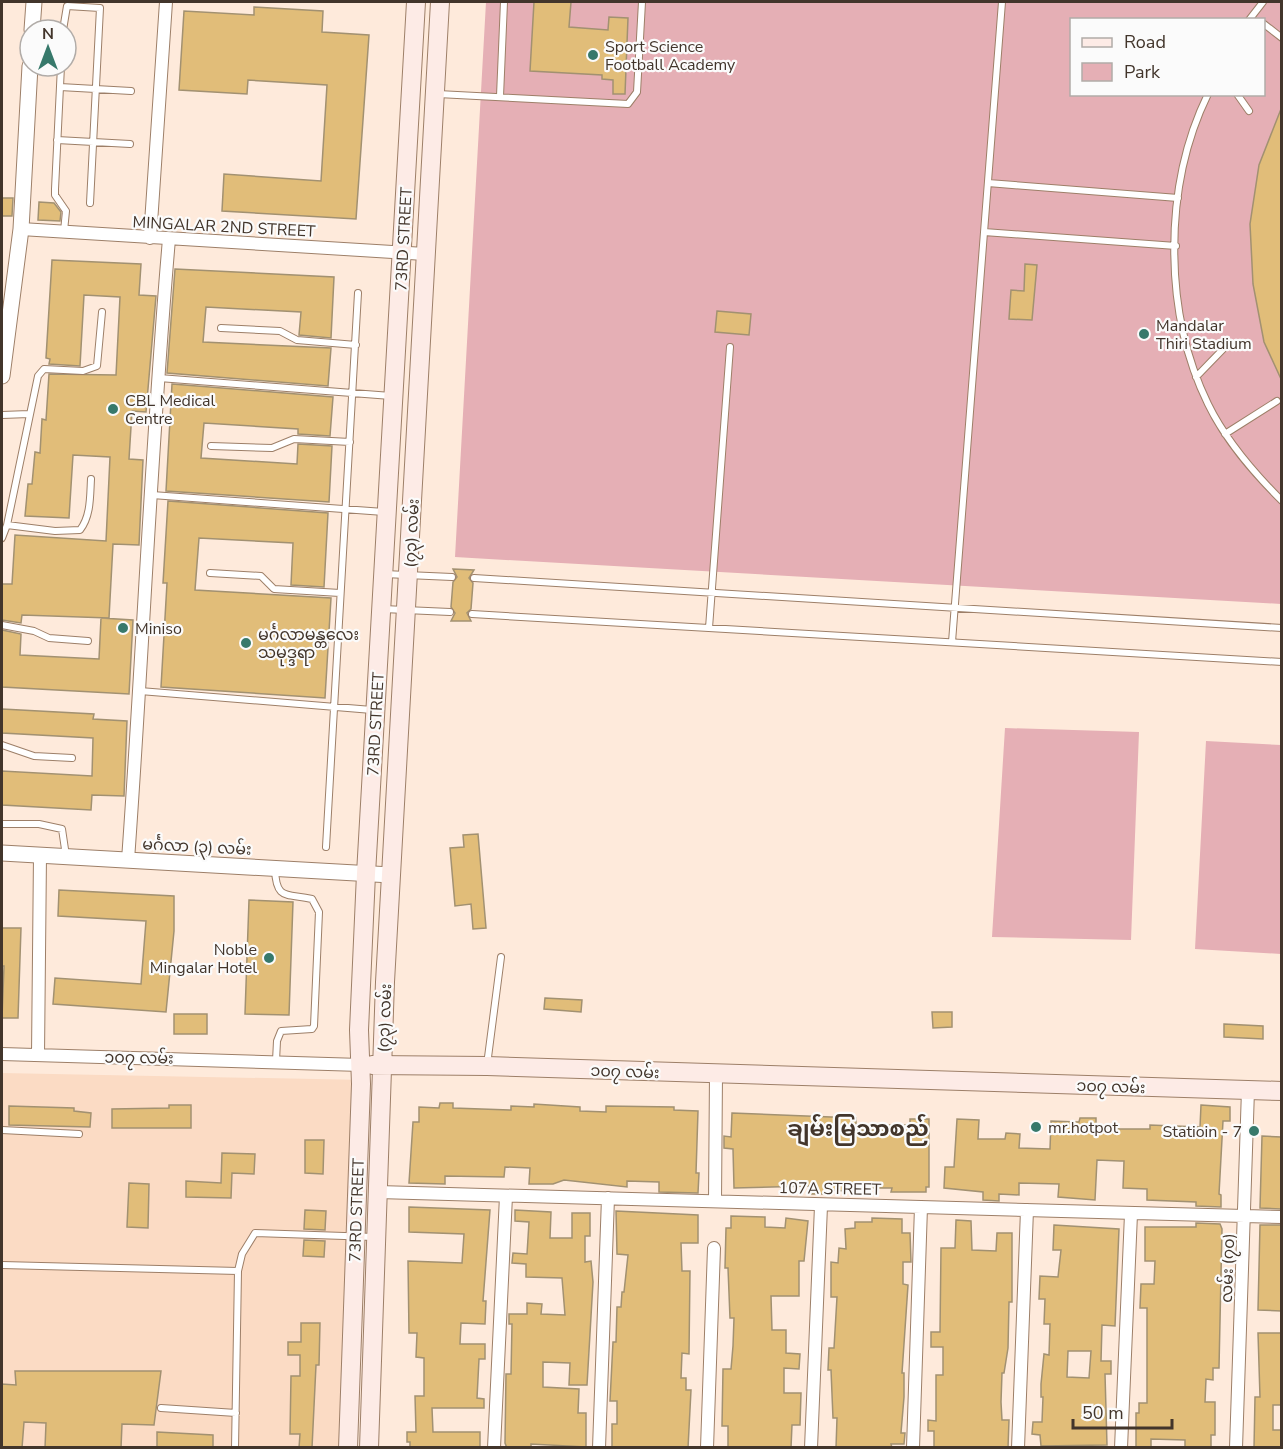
<svg xmlns="http://www.w3.org/2000/svg" width="1283" height="1449" viewBox="0 0 1283 1449" font-family="'Nunito Sans','Noto Sans Myanmar',sans-serif">
<style>
.built{fill:#fbdbc4}
.green{fill:#e5afb5;fill-rule:evenodd}
.building{fill:#e1bd79;stroke:#a29171;stroke-width:1.5;fill-rule:evenodd}
.lines{fill:none;stroke-linecap:round;stroke-linejoin:round}
.service-casing{stroke:#9d7f68;stroke-width:8}
.minor-casing{stroke:#9d7f68;stroke-width:14}
.tertiary-casing{stroke:#9d7f68;stroke-width:17}
.secondary-casing{stroke:#9d7f68;stroke-width:20}
.service{stroke:#fff;stroke-width:6}
.minor{stroke:#fff;stroke-width:12}
.tertiary{stroke:#fff;stroke-width:15}
.secondary{stroke:#fdebe6;stroke-width:18}
.poi-dot{fill:#37796b;stroke:#fbfbfb;stroke-width:2}
.labels{text-anchor:middle;stroke-width:4.5;stroke-linejoin:round;paint-order:stroke}
.poi-label{font-size:16px;fill:#42352b;stroke:#fbfbfb;text-anchor:start}
.street-label{font-size:16px;fill:#42352b;stroke:#fbfbfb}
.district-label{font-size:22px;font-weight:bold;fill:#42352b;stroke:#fbfbfb}
</style>
<rect width="100%" height="100%" fill="#feeadb"/>
<path class="built" d="M2,1073L365,1080L351,1447L2,1448Z"/>
<path class="green" d="M486,2H1281V604L455,557ZM1072,20H1264V94H1072Z
M1005,728L1139,732L1131,940L992,937Z
M1206,741L1281,745V954L1195,949Z"/>
<path class="building" d="M534,2H571L569,27L608,30L609,17L628,18L625,94H613V80L602,79V75L530,71Z
M254,7L323,11L322,32L369,35L356,219L222,211L224,174L321,181L327,85L248,80L247,94L179,90L184,11L254,15Z
M1281,109V379L1264,342L1253,284L1250,224L1259,165Z
M2,198H13L12,216H2Z
M39,202L54,203L61,212L60,221L38,220Z
M52,260L141,264L139,295L156,296L146,412L132,411L129,459L143,460L139,545L113,544L109,618L22,615L21,623L2,620V584H12L15,535L106,541L110,457L73,455L69,518L25,516L28,484H32L35,452L40,453L42,419L46,420L49,374L116,375L120,297L84,295L80,366L49,364L50,359L46,358Z
M1025,264L1037,265L1032,320L1009,319L1011,290L1024,291Z
M175,269L334,277L331,338L299,335L301,312L206,307L203,342L331,348L328,386L167,373Z
M717,311L751,314L749,335L715,332Z
M172,384L333,397L330,436L298,434V429L204,423L201,458L297,464L298,444L332,446L329,502L166,491Z
M168,501L328,513L324,587L291,585L293,543L199,538L195,590L331,598L325,698L161,687L167,583H163Z
M453,569L474,570L469,578L473,583L471,609L467,613L471,621H451L455,613L451,607L453,582L457,577Z
M101,618L133,620L129,694L2,687V630L21,634L20,655L99,659Z
M2,709L94,714L93,719L127,721L124,796L92,795L91,810L2,805V771L92,776L93,738L2,733Z
M478,834L486,928L473,929L471,904L455,906L450,848L464,847L463,835Z
M59,890L174,896V931L166,1012L53,1004L55,978L141,984L146,921L58,916Z
M249,900L293,902L289,1015L245,1014Z
M2,928H21L18,1018H2L4,966H2Z
M545,998L582,1000L581,1012L544,1009Z
M932,1012H952V1027L933,1028Z
M174,1014H207V1034H174Z
M1224,1024L1263,1026V1039L1224,1037Z
M440,1103H453V1108L511,1110V1106L534,1107V1104L580,1107V1111L606,1112V1106L674,1107V1110L698,1111L696,1173H699L698,1193L659,1192V1182L627,1181V1187L564,1180L553,1184H529L530,1168L505,1167L504,1177L445,1176V1184L409,1183L413,1122H419V1107L439,1108Z
M169,1105H191V1128H112V1109L169,1108Z
M1201,1105L1230,1107V1121H1223L1219,1194L1221,1195V1207L1196,1206V1202L1147,1200V1189L1123,1188L1124,1161H1120L1097,1160L1095,1200L1058,1197L1059,1184L1019,1183V1195L999,1194V1201L983,1200V1192L944,1188L945,1167H954L957,1119L979,1120L978,1139H1005L1006,1133L1020,1134L1019,1148L1050,1149L1051,1121L1079,1122L1080,1118H1096V1126L1120,1129H1150V1125L1200,1127Z
M9,1106L74,1108V1111L91,1113L90,1127L9,1125Z
M732,1113L856,1118V1130H884V1125H910V1119H929V1187H926V1192H891L892,1188H869V1192L825,1190L824,1194H809L810,1186L734,1188L733,1149L724,1148V1136L731,1137Z
M1262,1136L1281,1137V1209L1260,1208Z
M305,1140H324L323,1174L305,1173Z
M222,1153L255,1154L254,1174L232,1173L231,1198L186,1197V1181L221,1183Z
M129,1183L149,1184L148,1228L127,1227Z
M409,1207L490,1210L483,1301H486L485,1324L461,1323L460,1344H485V1359H479L477,1398L484,1399V1408H432L433,1432H480V1448H410V1442H407V1432H416L415,1396H424V1358L416,1357L417,1333H409L408,1261L462,1263L464,1234L409,1232Z
M305,1210L326,1211L325,1230L304,1229Z
M515,1210L551,1212L550,1238H572V1213H590V1236H585V1262L591,1261L593,1282L587,1385H569L570,1363L543,1362V1387L579,1389L578,1413H586V1447L531,1444V1448H507L505,1443L506,1374H511L512,1324H509V1314H527V1303L542,1304L541,1314L565,1315L562,1278L526,1277V1264L512,1263L513,1253L527,1254L529,1222L515,1221Z
M616,1211L698,1215V1243H681L682,1271H690L689,1354L682,1353L681,1378H686V1390H691L688,1448H612V1424H617V1401H610L613,1342H616L617,1307H621L622,1292H624L628,1255L617,1254Z
M731,1216L765,1217V1227L785,1228L786,1218L808,1221L804,1261H799V1296H771L772,1330H786V1353L800,1354L799,1369L784,1368V1393H801L800,1425H792L791,1448H728V1426H722L723,1369H731L733,1346L734,1318H730L728,1268H725L726,1228H731Z
M872,1218L902,1219V1233H910L911,1262H903V1284L908,1285L902,1373H904V1397L901,1433H905L904,1444H891L892,1448H836L837,1418H833L831,1370H828L829,1348H834L837,1297H831V1262L838,1263L839,1248L846,1249L845,1229L855,1228V1222H872Z
M956,1220L971,1221L972,1250L996,1251L997,1233H1012V1302H1009L1008,1348L1004,1373H1002L1001,1402L1002,1420H1009L1008,1448H934V1431H928V1420L936,1421V1375H943V1347H931V1332H940L941,1248H955Z
M1196,1223L1220,1224L1222,1229L1219,1368H1213V1380L1206,1379L1205,1402H1215V1435H1211V1448H1185V1440L1151,1439V1448H1136V1413H1139V1403H1147V1308H1140L1141,1284H1154L1155,1261H1145V1227H1196Z
M1054,1225L1119,1229L1115,1326L1102,1325L1101,1361H1111V1374H1105L1107,1445L1041,1446L1040,1435L1032,1434L1033,1422H1042L1043,1397H1041V1384L1044,1354L1049,1355L1050,1324H1044L1045,1299H1039L1040,1276L1058,1277L1061,1250H1053ZM1068,1351H1091L1089,1378L1067,1377Z
M1260,1225H1281V1311L1258,1310Z
M304,1240L325,1241L324,1257L303,1256Z
M301,1323H320L319,1365H316L312,1448H299L300,1434H290L291,1376H300V1355H288V1342H301Z
M1258,1333H1281V1405H1273V1430H1281V1448H1254L1255,1397H1260Z
M15,1371H161L154,1425L122,1424L121,1448H45L46,1423L24,1422L22,1448H2V1384L16,1385Z
M157,1432L213,1435V1448H157Z"/>
<g class="lines">
<g class="service-casing">
<path id="service" d="M1249,20L1263,2
M1264,24L1282,38
M63,30L67,6L100,8L90,203
M61,66L55,189V195L66,211L64,231
M60,87L131,91
M438,94L628,104L637,92L642,2
M1208,94C1163,186 1163,312 1208,404C1226,441 1253,472 1282,501
M1237,94L1249,111
M500,96L504,2
M57,140L130,144
M988,183L1178,198
M984,232L1176,246
M221,328L280,331L297,340L356,345
M1196,377L1229,343
M159,378L391,396
M2,415L29,414
M1225,434L1277,401
M211,446L272,448L294,439L350,442
M91,479C90,496 91,516 80,530L55,531L7,525L38,376L44,369L83,371L97,366L102,312
M152,495L384,512
M2,538L7,525
M210,573L261,576L274,589L340,593
M384,574L452,577
M474,578L1282,628
M383,609L450,612
M472,614L1282,662
M2,625L34,631L49,638L88,641
M709,628L730,347
M952,642L1002,2
M140,691L372,710
M2,745L34,756L72,758
M2,824H39L62,829L66,856
M326,847L358,293
M275,869C276,901 287,893 312,899L319,912L314,1026L312,1029L281,1031L277,1041L276,1061
M487,1065L501,957
M2,1130L79,1134
M2,1265L238,1271L242,1254L255,1233L374,1237
M161,1408L236,1413
M235,1448L238,1271"/>
</g>
<g class="minor-casing">
<path id="minor" d="M21,229L425,254
M150,238L166,2
M128,860C143,653 151,446 169,239
M2,1054L361,1065
M38,1055L40,855
M378,1192L1282,1217
M715,1201L716,1074
M494,1448L506,1196
M599,1448L608,1198
M707,1448L714,1248
M811,1448L821,1206
M913,1448L921,1207
M1018,1448L1027,1210
M1121,1448L1131,1214
M1236,1448L1248,1090"/>
</g>
<g class="tertiary-casing">
<path id="tertiary" d="M32,30L34,2
M2,376L21,229L30,66
M2,853L391,875"/>
</g>
<g class="secondary-casing">
<path id="secondary" d="M372,1065L487,1066L1282,1091
M348,1448L361,1084L359,1030L366,874L416,2
M369,1448L385,982L440,2"/>
</g>
<use href="#service" class="service"/>
<use href="#minor" class="minor"/>
<use href="#tertiary" class="tertiary"/>
<use href="#secondary" class="secondary"/>
</g>
<g class="poi-dot">
<circle cx="593" cy="55" r="6"/>
<circle cx="1144" cy="334" r="6"/>
<circle cx="113" cy="409" r="6"/>
<circle cx="123" cy="628" r="6"/>
<circle cx="246" cy="643" r="6"/>
<circle cx="269" cy="958" r="6"/>
<circle cx="1036" cy="1127" r="6"/>
<circle cx="1254" cy="1131" r="6"/>
</g>
<g class="labels">
<g class="poi-label">
<text x="605" y="52">Sport Science<tspan x="605" dy="18">Football Academy</tspan></text>
<text x="1156" y="331">Mandalar<tspan x="1156" dy="18">Thiri Stadium</tspan></text>
<text x="125" y="406">CBL Medical<tspan x="125" dy="18">Centre</tspan></text>
<text x="135" y="634">Miniso</text>
<text x="258" y="640">မင်္ဂလာမန္တလေး<tspan x="258" dy="18">သမုဒ္ဒရာ</tspan></text>
<text x="257" y="955" text-anchor="end">Noble<tspan x="257" dy="18">Mingalar Hotel</tspan></text>
<text x="1048" y="1133">mr.hotpot</text>
<text x="1242" y="1137" text-anchor="end">Statioin - 7</text>
</g>
<g class="street-label">
<text transform="translate(224 226) rotate(3)" y="6">MINGALAR 2ND STREET</text>
<text transform="translate(403 239) rotate(-87)" y="6">73RD STREET</text>
<text transform="translate(411 533) rotate(-87)" y="6">(၇၃) လမ်း</text>
<text transform="translate(375 724) rotate(-87)" y="6">73RD STREET</text>
<text transform="translate(197 846) rotate(3)" y="6">မင်္ဂလာ (၃) လမ်း</text>
<text transform="translate(384 1018) rotate(-88)" y="6">(၇၃) လမ်း</text>
<text transform="translate(139 1057) rotate(1)" y="6">၁၀၇ လမ်း</text>
<text transform="translate(625 1071) rotate(2)" y="6">၁၀၇ လမ်း</text>
<text transform="translate(1111 1086) rotate(2)" y="6">၁၀၇ လမ်း</text>
<text transform="translate(830 1188) rotate(1)" y="6">107A STREET</text>
<text transform="translate(356 1210) rotate(-88)" y="6">73RD STREET</text>
<text transform="translate(1227 1268) rotate(-88)" y="6">လမ်း (၇၀)</text>
</g>
<g class="district-label">
<text x="858" y="1136">ချမ်းမြသာစည်</text>
</g>
</g>
<rect width="1283" height="1449" fill="none" stroke="#42352b" stroke-width="6"/>
<rect x="1070" y="18" width="195" height="78" fill="#fbfbfb" stroke="#b1aca8" stroke-width="1.5"/>
<rect x="1082" y="38" width="30" height="9" fill="#fdebe6" stroke="#b1aca8" stroke-width="1.5"/>
<text x="1124" y="48" font-size="18" fill="#42352b">Road</text>
<rect x="1082" y="63" width="30" height="18" fill="#e5afb5" stroke="#b1aca8" stroke-width="1.5"/>
<text x="1124" y="78" font-size="18" fill="#42352b">Park</text>
<g transform="translate(48 48)"><circle r="28" fill="#fbfbfb" stroke="#b1aca8" stroke-width="1.5"/>
<path d="M0-4.5L10 22L0 15L-10 22Z" fill="#37796b"/>
<text y="-9" font-size="16" font-weight="bold" text-anchor="middle" fill="#42352b">N</text>
</g>
<path d="M1073 1419v9h99v-9" fill="none" stroke="#42352b" stroke-width="3"/>
<text x="1082" y="1419" font-size="18" fill="#42352b" stroke="#fbfbfb" stroke-width="4.5" paint-order="stroke">50 m</text>
</svg>
